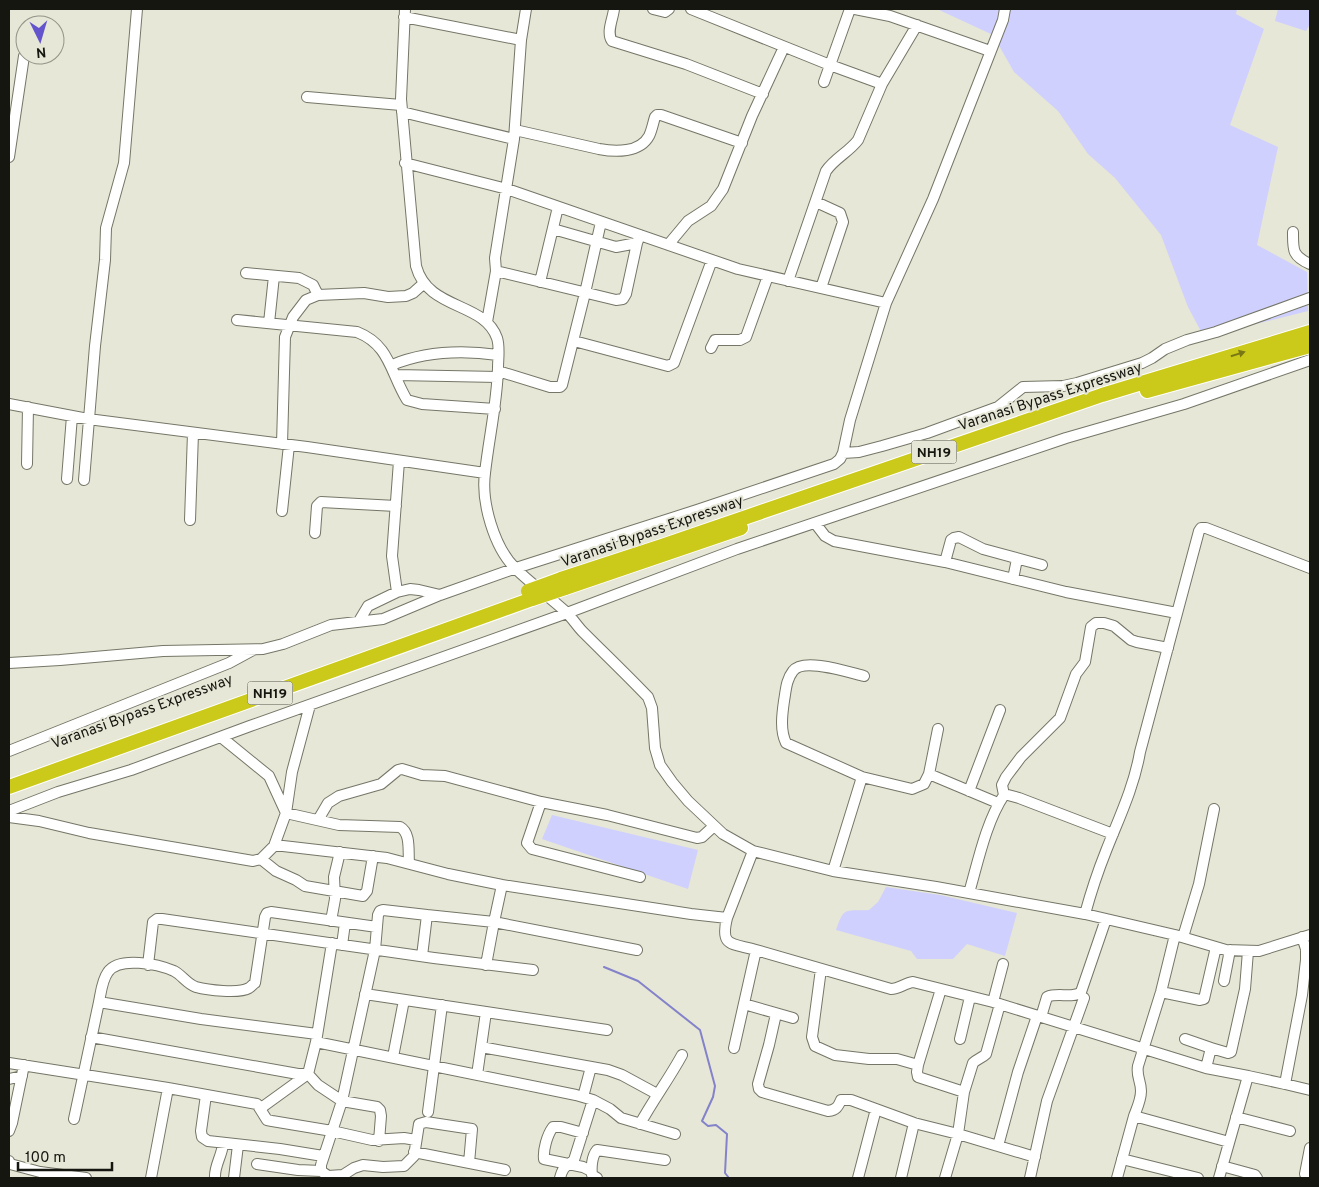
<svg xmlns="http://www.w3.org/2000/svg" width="1319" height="1187" viewBox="0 0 1319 1187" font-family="Overpass,sans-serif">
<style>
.green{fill:#cfd0fd}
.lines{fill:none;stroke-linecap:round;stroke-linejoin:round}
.stream{stroke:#8382ca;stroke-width:2}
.minor-casing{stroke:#757667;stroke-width:12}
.highway-casing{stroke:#fff;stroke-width:16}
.minor{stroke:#fff;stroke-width:10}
.highway{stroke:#cbc919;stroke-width:14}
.highway-bridge-casing{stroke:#fff;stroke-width:16;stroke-linecap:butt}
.highway-bridge{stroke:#cbc919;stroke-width:14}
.oneway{fill:#7a7815}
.labels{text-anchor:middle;stroke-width:4;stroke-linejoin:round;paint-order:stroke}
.shield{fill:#e6e7d6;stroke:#54554b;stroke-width:1}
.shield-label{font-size:14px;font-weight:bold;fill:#161610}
.street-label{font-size:15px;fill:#161610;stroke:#e6e7d6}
</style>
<rect width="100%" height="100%" fill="#e6e7d6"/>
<path class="green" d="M937,9H1237L1236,14L1264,29L1230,125L1278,147L1257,245L1307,272L1308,311L1204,337L1188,307L1161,235L1115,178L1088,154L1058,111L1014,72L993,35Z
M1278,9H1310V24L1306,31L1275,21Z
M552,815L698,850L688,889L542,839Z
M886,887L940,895L1017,913L1005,956L967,944L953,959H917L911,951L836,930C844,906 845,911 869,910L878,902Z"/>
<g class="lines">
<path class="stream" d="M604,967L638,981L700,1030L715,1086L713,1097L702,1121L708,1126L716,1125L727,1134L725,1173L729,1178"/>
<g class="minor-casing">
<path id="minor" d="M405,9L401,99L416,266C428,311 484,301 497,338C500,347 498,358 498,368C497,404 489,437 485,473C481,502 494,547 515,568C531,584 550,597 566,612C573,619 577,626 583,632C605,654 627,675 648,697L652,708L655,748L660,765L672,782L688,801L723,834L753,851L833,871L936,887L1085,914L1175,935L1226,950L1259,951L1310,935
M614,9C613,19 606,32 612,41L686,64L763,94
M653,9L665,12L669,9
M691,9L830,65L882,84
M855,9L890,16L990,51
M404,17L521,40
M824,82L850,9
M307,97L401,105
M402,112L514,139
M515,130L599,149C615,152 640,153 649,136C652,130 653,123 655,117L657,115H661L742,143
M9,157L24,56
M816,202L840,213L843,222L821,288
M553,229L616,247L637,243
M1293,232C1293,250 1292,256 1310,264
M668,245L688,221L711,206L723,189L752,116L784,47
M496,271L495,258L514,139L521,40L526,9
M246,273L299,278L313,285L318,295
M788,281L826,171C835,158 849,152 858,140L882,84L917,25
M540,282L558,207
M886,303L933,199L1003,20L1005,9
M237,320L357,332C390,345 390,372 407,400L422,404L495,409
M487,322L496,271L616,300L623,299L626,294L637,243L640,235
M269,323L274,276
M574,341L668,366L674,363L712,260
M711,348L715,340H740L746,337L768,276
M392,365C426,351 462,350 498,355
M498,371L550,387H560L562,385L585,293L601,222
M396,375L498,377
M9,404L88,419L307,447L485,473
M282,444L285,337L293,317L306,300L318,295L364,293L388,297L406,296L413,293L423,284
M843,453L859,452L882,446L927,433L998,407L1023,387L1063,386L1077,383L1142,363L1152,358L1165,349L1187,340L1216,332L1310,298
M27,464L28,407
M67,479L72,416
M84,480L95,346L105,260L106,228L124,163L137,9
M282,511L289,445
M190,520L193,433
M815,523L825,536L834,541L945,562L1066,592L1177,613
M315,533L317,506L321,502L396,506
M945,562L951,540L954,538L959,537L983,549L1042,565
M1013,579L1017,559
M397,592L392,556L399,461
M359,621L368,606L397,592L410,589L419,590L440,595
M9,663L60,660L163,651L263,649L283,644L331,625L383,619L440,595L516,568L697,510L834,464L840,459L843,453L850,420L886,303L738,269L507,189L405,163
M864,676C848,672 803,657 793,671C786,680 786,690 784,701C782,715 780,730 786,743L862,777L912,789L924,784L929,774L938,729
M221,737L269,776L286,813L339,825L400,827C411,833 408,851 409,863
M9,751L229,663L253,650
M929,774L998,803
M969,791L1000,710
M1004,795L1002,785L1006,777L1021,757L1060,718L1076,674L1085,662L1091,627L1096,623H1104L1114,626L1131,640L1137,642L1168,648
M541,802L527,843L532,849L640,877
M9,811L58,792L131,770L250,726L567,613L737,549L1066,438L1184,404L1310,360
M9,817L39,821L89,833L253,861L261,859L274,846H283L387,858L448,874L502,885
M318,820L328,803L339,796L381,784L398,770L402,769L422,775L445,776L541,802L607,815L697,838L702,837L714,826
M274,846L286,813L292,772L310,705
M261,859L276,871L296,880L305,886L363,896L367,891L373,856
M833,871L862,777
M969,893C978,862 986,822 1004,795H1008L1019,798L1113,834
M1085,914C1091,892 1098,871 1106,851C1119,818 1134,787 1140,752L1199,531L1201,528H1206L1310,568
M727,918C720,947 731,943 756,950L734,1048
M331,921L335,899L334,877L340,852
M1183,937L1199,884L1214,809
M342,945L345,923
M756,950L891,989C899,989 905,983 913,982L993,1002L1206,1068
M422,956L427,915L494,922L502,885L691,914L727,918L753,851
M148,965L153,922L157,919H162L434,958L533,970
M486,965L494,922L637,950
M821,969L812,1037L815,1046L835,1055L869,1059H897L918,1065L917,1072L918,1077L964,1092
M1224,981L1230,950
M1161,992L1200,1000L1204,999L1216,947
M365,994L486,1012L477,1075
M99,1002C101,992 102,980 108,972C119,956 158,964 174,971C182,975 187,984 196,987C207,990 239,994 249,988C251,987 253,984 255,983L265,917L267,913L271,912L377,927
M993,1002L1003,964
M744,1004L793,1018
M486,1012L607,1030
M776,1014L769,1045L758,1084L759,1089L762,1092L828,1111C836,1110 838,1107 841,1100H851L914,1123
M1041,1017L1047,997C1058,992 1073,999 1081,992L1106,919
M91,1037L298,1074H308L316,1042L332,943
M960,1039L970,997
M1185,1039L1211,1048
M316,1042L576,1095L593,1100L610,1109L621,1118L675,1134
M481,1047L608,1070L622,1075L657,1094
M393,1057L404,1000
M9,1063L168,1088L257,1104L267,1120L272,1121L332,1131L372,1140L404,1138L416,1140
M918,1065L941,989
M1248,1076L1206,1068L1211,1048L1228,1053L1231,1052L1245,989L1248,951
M9,1079L22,1076
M1285,1084L1310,1090
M206,1095L201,1131L202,1137L208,1141L280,1149L323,1156
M583,1097L591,1067
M261,1108L308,1074L318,1085L342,1101L377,1107L380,1110L381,1116L379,1141
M428,1112L442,1005
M1134,1116C1137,1108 1141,1100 1141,1091C1141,1081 1136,1076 1138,1066L1161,992L1175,935
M1236,1117L1290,1131
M74,1119L99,1002L201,1019L317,1034
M640,1124C653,1100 669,1079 682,1055
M9,1131L12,1123L24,1065
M583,1133L561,1127H553C547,1135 543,1150 544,1159L583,1167L591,1171
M998,1146L1018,1072L1037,1016
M1310,1148L1305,1174L1310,1178
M414,1152L505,1170
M1122,1159L1198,1178
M9,1161L10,1164L40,1172L86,1178
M257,1164L298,1170L321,1171
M1222,1166L1255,1175L1257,1178
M328,1176L343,1175L354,1168L363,1165L383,1167L404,1166L414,1156L419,1124L426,1122L472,1129L469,1163
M151,1178L168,1088
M215,1178C214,1166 222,1156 223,1144
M234,1178L238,1145
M328,1178V1176L321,1171V1165L342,1101L375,950L378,915L380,911L383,910L427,915
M560,1178C563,1166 566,1167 574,1160L593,1100
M597,1178L592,1175C591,1167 592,1156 597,1150L665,1160
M858,1178L876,1109
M901,1178L914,1123L958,1134L964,1092L973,1063C977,1059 982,1058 986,1054L1000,1004
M945,1178L958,1134L1035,1157
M1030,1178L1047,1101L1084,998
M1117,1178L1134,1116L1229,1142
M1219,1178L1248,1076L1285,1084L1302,995L1306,960V949L1302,937"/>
</g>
<g class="highway-casing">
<path id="highway" d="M1147,391L1310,346
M561,579L662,546L1102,395L1310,332
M565,588L741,528
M9,787L532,599"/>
</g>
<use href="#minor" class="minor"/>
<use href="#highway" class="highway"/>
<g class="highway-bridge-casing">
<path id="highway-bridge" d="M528,591L561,579
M532,599L565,588"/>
</g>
<use href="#highway-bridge" class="highway-bridge"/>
</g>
<defs><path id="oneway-solid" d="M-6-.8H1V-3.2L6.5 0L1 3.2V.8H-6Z" transform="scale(1.25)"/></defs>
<use class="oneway" href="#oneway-solid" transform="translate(1238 354) rotate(-17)"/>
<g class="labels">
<g class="shield">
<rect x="911.5" y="440.5" width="45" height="23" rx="4"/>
<rect x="247.5" y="681.5" width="45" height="23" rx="4"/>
</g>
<g class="shield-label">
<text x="934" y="457">NH19</text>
<text x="270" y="698">NH19</text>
</g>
<g class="street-label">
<text transform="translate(1050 396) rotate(-18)" y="5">Varanasi Bypass Expressway</text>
<text transform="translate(652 531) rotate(-19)" y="5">Varanasi Bypass Expressway</text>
<text transform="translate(142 711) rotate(-20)" y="5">Varanasi Bypass Expressway</text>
</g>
</g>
<rect width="1319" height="1187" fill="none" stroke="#161610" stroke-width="20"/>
<g transform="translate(40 40) rotate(175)"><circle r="24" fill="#e6e7d6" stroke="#939387"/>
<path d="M0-4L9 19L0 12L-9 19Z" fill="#6354cd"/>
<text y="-8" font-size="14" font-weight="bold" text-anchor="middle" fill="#161610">N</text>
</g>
<path d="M18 1162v8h94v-8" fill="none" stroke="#161610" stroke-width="2.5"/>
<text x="25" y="1162" font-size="15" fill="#161610" stroke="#e6e7d6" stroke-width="4" paint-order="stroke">100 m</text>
</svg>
